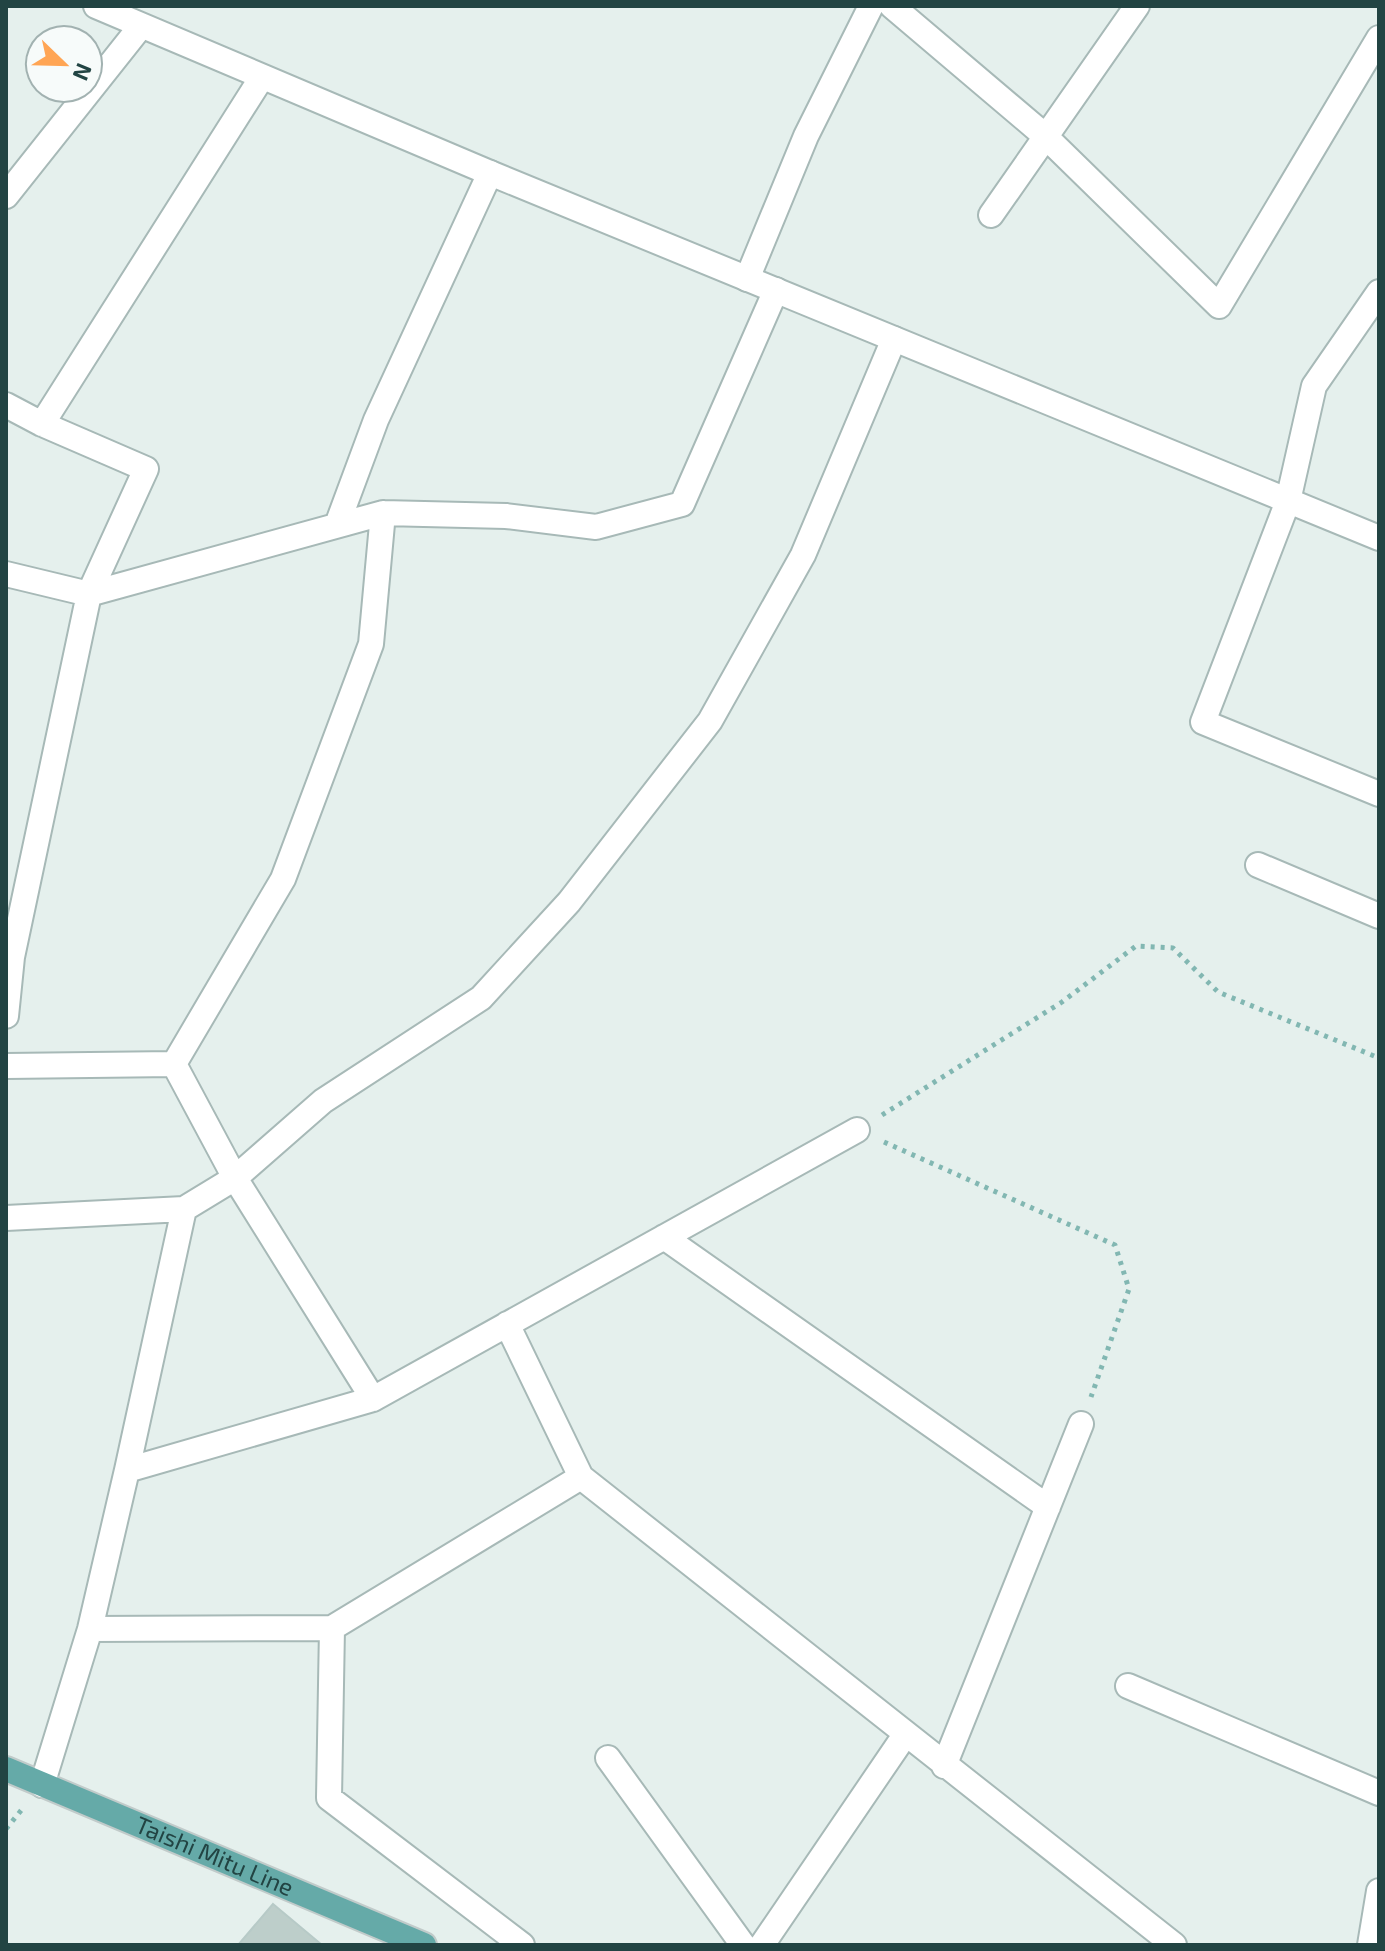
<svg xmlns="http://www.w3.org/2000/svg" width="1385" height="1951" viewBox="0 0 1385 1951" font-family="'Exo 2',sans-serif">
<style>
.building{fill:#bdceca;stroke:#b7cac7;stroke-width:2}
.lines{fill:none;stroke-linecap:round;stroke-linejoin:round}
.minor-casing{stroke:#a7b9b7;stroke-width:28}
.tertiary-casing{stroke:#a7b9b7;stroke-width:28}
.primary-casing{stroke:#c1cbca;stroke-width:28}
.path{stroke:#82b7b2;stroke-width:5;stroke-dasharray:4 6;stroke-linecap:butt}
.minor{stroke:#fff;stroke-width:24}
.tertiary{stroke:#fff;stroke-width:24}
.primary{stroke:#65aaa8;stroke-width:24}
.labels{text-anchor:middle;stroke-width:7;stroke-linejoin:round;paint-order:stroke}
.street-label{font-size:24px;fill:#224443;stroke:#f7fbfa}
</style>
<rect width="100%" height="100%" fill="#e5f0ed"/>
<path class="building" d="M273,1904L322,1945H238Z"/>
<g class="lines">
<g class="minor-casing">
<path id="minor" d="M892,6L1044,135L1219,306L1379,38
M6,196L141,26
M991,215L1137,6
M747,279L806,136L871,6
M1379,292L1314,386L1288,501L1203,722L1379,794
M6,405L42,424L146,469L89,594L12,957L6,1016
M42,424L262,77
M337,525L376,420L490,173
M6,574L89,594L383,513L506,516L596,527L682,504L776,290
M1258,865L1379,916
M174,1064L283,879L371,644L383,513
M174,1064L235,1178L373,1399
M6,1066L174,1064
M6,1218L184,1209L235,1178L323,1101L481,998L569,902L710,721L803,555L894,339
M664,1237L1048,1507
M507,1324L581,1477L1174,1945
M127,1470L184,1209
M332,1628L329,1798L522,1945
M90,1629L332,1628L581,1477
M1128,1686L1379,1793
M608,1758L743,1945
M944,1766L1081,1424
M42,1785L90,1629L127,1470L373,1399L857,1130
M762,1945L905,1735
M1370,1945L1379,1891"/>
</g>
<g class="tertiary-casing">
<path id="tertiary" d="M96,6L490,173L1379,538"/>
</g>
<g class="primary-casing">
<g id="primary">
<path id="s1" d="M6,1769L424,1945"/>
</g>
</g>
<path class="path" d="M882,1115L1062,1002L1136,946L1173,948L1218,992L1379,1058
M884,1142L1115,1245L1129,1289L1091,1397
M6,1829L23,1808"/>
<use href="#minor" class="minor"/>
<use href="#tertiary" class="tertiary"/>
<use href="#primary" class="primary"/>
</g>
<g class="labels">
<g class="street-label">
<text dy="8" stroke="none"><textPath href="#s1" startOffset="226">Taishi Mitu Line</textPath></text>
</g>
</g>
<rect width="1385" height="1951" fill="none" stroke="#224443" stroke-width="16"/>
<g transform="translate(64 64) rotate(113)"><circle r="38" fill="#f7fbfa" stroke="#a2b2b1" stroke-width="2"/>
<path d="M0-6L14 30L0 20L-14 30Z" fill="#ffa554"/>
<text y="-12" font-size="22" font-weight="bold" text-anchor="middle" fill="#224443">N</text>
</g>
</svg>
